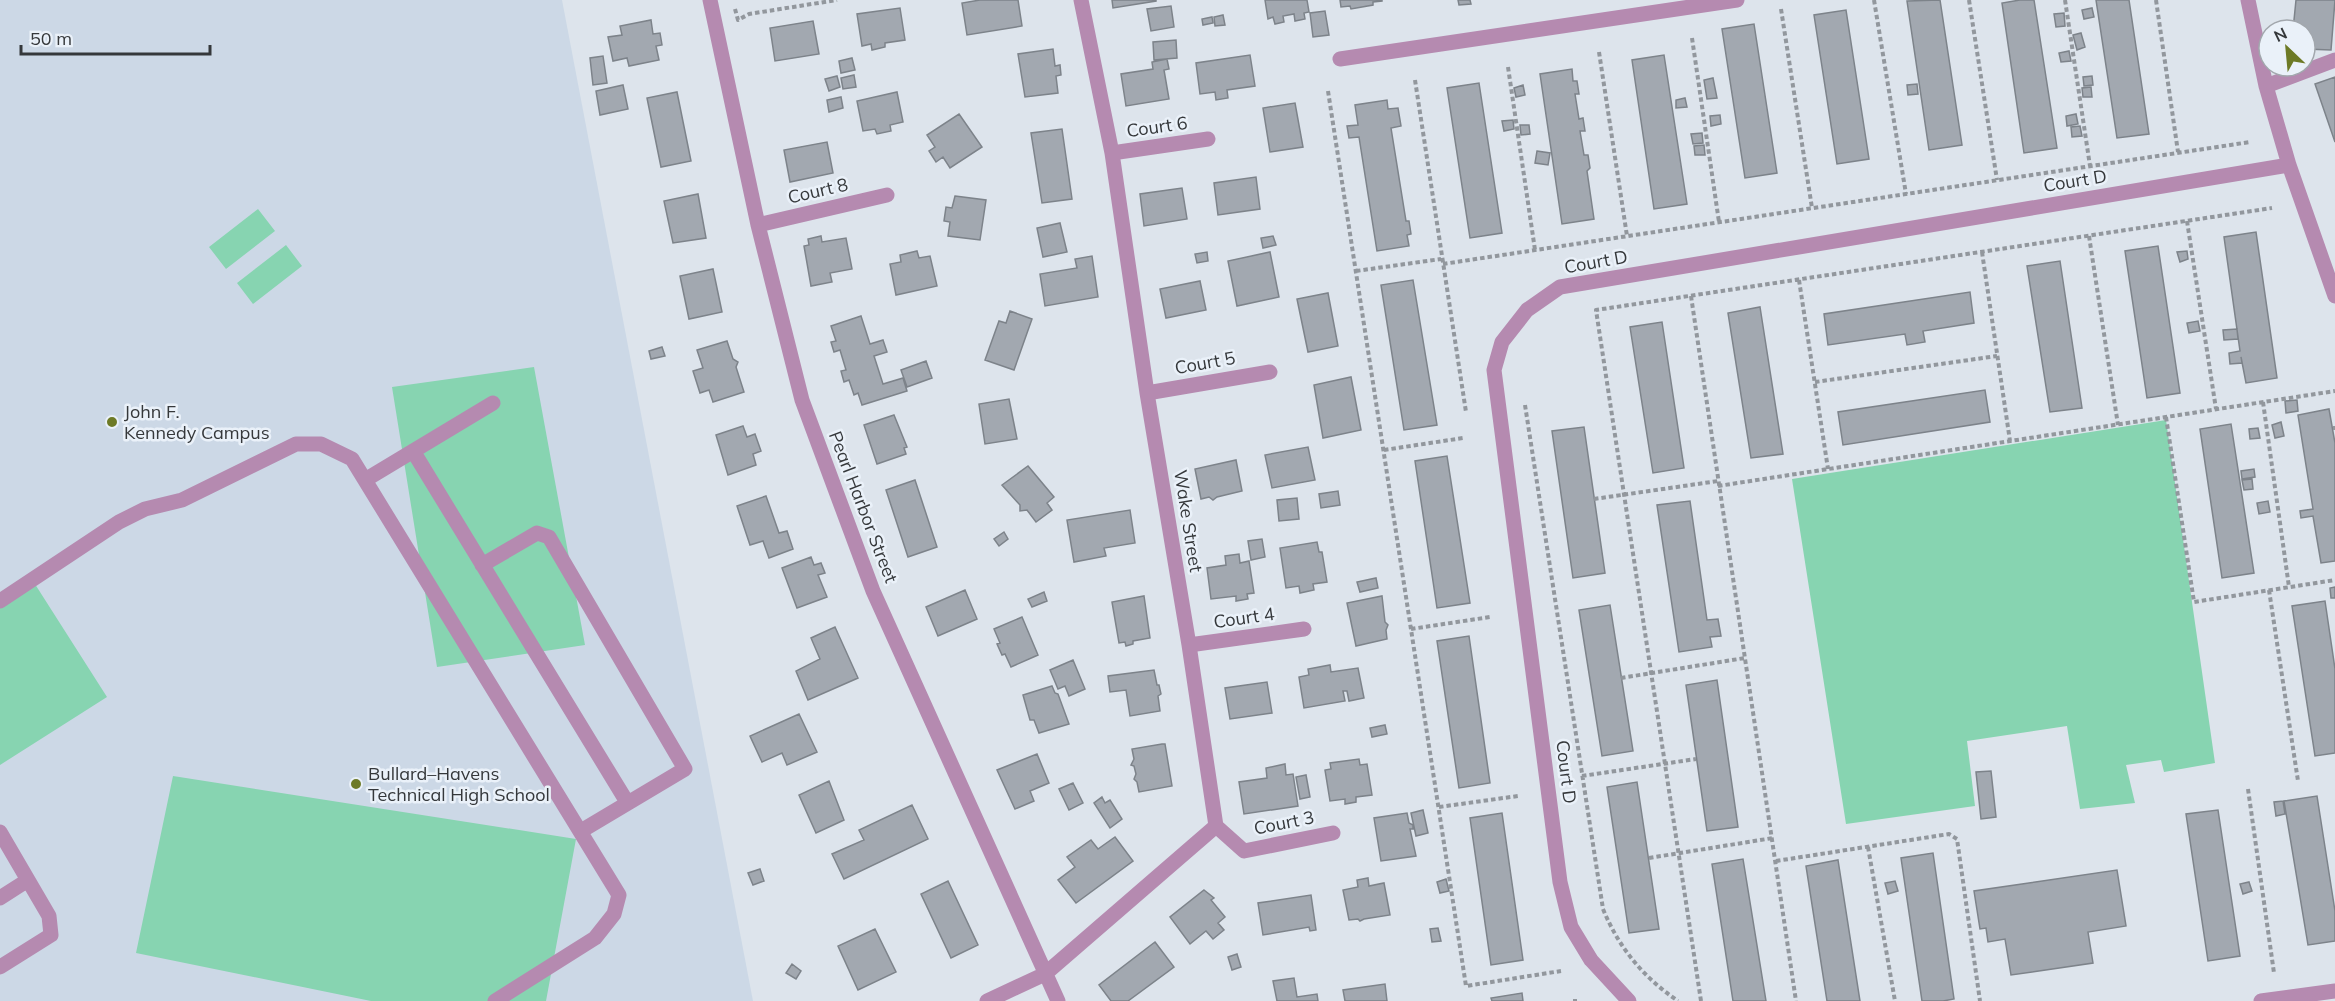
<svg xmlns="http://www.w3.org/2000/svg" width="2335" height="1001" viewBox="0 0 2335 1001" font-family="Mulish,sans-serif">
<style>
.built{fill:#ccd8e6}
.green{fill:#87d4b1}
.building{fill:#a2a8b0;stroke:#7d838a;stroke-width:1.5}
.lines{fill:none;stroke-linecap:round;stroke-linejoin:round}
.path{stroke:#92979d;stroke-width:4;stroke-dasharray:4.5 3;stroke-linecap:butt}
.minor{stroke:#b58ab0;stroke-width:15}
.poi-dot{fill:#6d7a26;stroke:#eaf1f9;stroke-width:2}
.labels{text-anchor:middle;stroke-width:5;stroke-linejoin:round;paint-order:stroke}
.street-label{font-size:18px;fill:#35383b;stroke:#eaf1f9}
.poi-label{font-size:18px;fill:#35383b;stroke:#eaf1f9;text-anchor:start}
</style>
<rect width="100%" height="100%" fill="#dde4ec"/>
<path class="built" d="M0,0H562L753,1001H0Z"/>
<path class="green" d="M258,209L275,231L226,269L209,247Z
M286,245L302,266L253,304L237,283Z
M534,367L585,645L437,667L392,387Z
M2166,420L2215,763L2164,772L2161,760L2126,765L2135,803L2080,809L2067,726L1967,741L1975,806L1846,824L1792,479Z
M33,581L107,697L0,765V602Z
M173,776L576,839L546,1001H371L136,953Z"/>
<path class="building" d="M980,0H1018L1022,26L967,35L962,3Z
M1112,0H1156V1L1113,8Z
M1265,0H1307L1309,12L1304,13L1305,19L1295,21L1294,14L1283,16L1284,22L1275,24L1273,17L1268,19Z
M1340,0H1382V1L1373,2V5L1351,9L1350,6L1341,7Z
M1458,0H1470L1471,4L1459,5Z
M1940,0L1962,145L1929,150L1907,1Z
M2020,0H2034L2057,148L2024,153L2002,3Z
M2096,0H2129L2149,134L2117,138Z
M2296,0H2335L2331,50L2305,49V30H2293Z
M1171,6L1174,27L1151,31L1147,9Z
M900,8L905,40L885,43V47L872,50L871,44L862,46L857,14Z
M2092,8L2094,17L2084,19L2082,10Z
M1846,10L1869,159L1837,164L1814,15Z
M1325,11L1329,35L1313,37L1310,13Z
M2064,13L2065,26L2056,27L2054,14Z
M1223,15L1225,25L1215,26L1214,17Z
M1212,17L1213,23L1203,25L1202,19Z
M651,20L653,34L660,33L662,45L656,46L659,60L629,66L627,58L613,61L608,37L622,35L620,26Z
M813,21L819,54L775,61L770,28Z
M1754,24L1777,173L1745,178L1722,29Z
M2081,33L2085,47L2077,50L2073,35Z
M1176,40L1177,58L1154,60L1153,42Z
M1053,49L1055,66L1060,65L1061,75L1056,76L1058,93L1025,97L1018,54Z
M2069,51L2071,61L2061,62L2059,53Z
M1250,55L1255,86L1227,90L1228,98L1216,100L1215,92L1200,94L1196,63Z
M1664,55L1687,204L1654,209L1632,60Z
M603,56L607,83L593,85L590,58Z
M852,58L855,70L841,73L839,61Z
M1167,59L1169,69L1164,70L1169,99L1126,106L1121,74L1153,69L1152,62Z
M1572,69L1573,81H1577L1579,94H1575L1579,119L1583,118L1585,131H1580L1584,155H1588L1590,168L1587,171L1594,219L1562,224L1540,74Z
M854,75L856,87L843,89L841,78Z
M837,76L840,87L829,91L825,79Z
M2092,76L2093,85L2084,86L2083,77Z
M2335,77V142L2315,84Z
M1713,78L1717,98L1707,99L1704,80Z
M1479,83L1502,233L1470,238L1447,88Z
M1917,84L1918,94L1908,95L1907,85Z
M623,85L628,109L600,115L596,91Z
M1523,85L1525,95L1516,97L1514,88Z
M2091,87L2092,97H2083L2082,88Z
M677,92L691,161L661,167L647,98Z
M897,92L903,122L890,125L891,131L877,134L875,129L863,131L857,101Z
M841,97L843,108L829,112L827,100Z
M1685,98L1687,107L1676,108V100Z
M1387,100L1388,109L1398,108L1401,126L1391,128L1406,221H1409L1411,234L1407,235L1409,246L1377,251L1359,137L1349,138L1347,126L1358,125L1355,105Z
M1295,103L1303,147L1270,152L1263,108Z
M959,114L982,147L950,168L943,157L936,162L929,151L935,147L927,135Z
M2076,114L2078,124L2067,126L2066,116Z
M1720,115L1721,124L1711,126L1710,116Z
M1513,120L1514,129L1504,131L1502,121Z
M1520,125H1529L1530,134L1521,135Z
M2080,126L2082,136L2072,137L2071,127Z
M1062,129L1072,199L1042,203L1031,133Z
M1702,133L1703,143L1693,144L1691,134Z
M827,142L833,173L790,182L784,150Z
M1704,145L1705,155H1695L1694,146Z
M1537,151L1550,153L1548,165L1535,163Z
M1256,177L1260,209L1218,215L1214,183Z
M1182,188L1187,219L1144,226L1140,194Z
M698,194L706,238L673,243L664,201Z
M955,196L986,200L980,240L948,236L950,222L944,221L946,207L952,208Z
M1060,223L1067,252L1043,257L1037,228Z
M2256,232L2277,378L2246,383L2241,357L2242,363L2230,364L2229,353L2240,351L2224,237Z
M821,236L822,242L846,238L852,269L830,273L832,282L811,286L804,246L809,245L808,239Z
M1273,236L1276,245L1263,248L1261,238Z
M2158,246L2180,393L2147,398L2125,251Z
M917,251L919,258L930,256L937,286L896,295L890,264L901,262L900,255Z
M2187,251L2188,259L2180,262L2177,252Z
M1207,252L1208,261L1197,263L1195,254Z
M1270,252L1279,297L1237,306L1228,261Z
M1092,256L1098,297L1045,306L1040,274L1077,268L1075,259Z
M2060,261L2082,408L2050,412L2027,266Z
M713,269L722,312L689,319L680,276Z
M1413,280L1437,425L1404,430L1381,285Z
M1200,281L1206,310L1166,318L1160,289Z
M1970,292L1974,323L1923,331L1925,342L1907,345L1905,334L1828,345L1824,314Z
M1328,293L1338,346L1308,352L1297,299Z
M1760,307L1783,454L1751,458L1728,313Z
M1010,311L1032,319L1014,370L985,360L999,321L1006,323Z
M861,316L870,344L883,340L887,352L874,356L883,384L903,378L907,391L862,405L858,393L854,395L849,380L844,382L841,371L846,370L840,350L834,352L831,342L836,341L831,326Z
M2198,321L2200,331L2189,333L2187,323Z
M1662,322L1684,468L1653,473L1630,327Z
M2237,329L2238,339L2224,340L2223,330Z
M727,341L733,359L738,362L736,367L744,392L713,402L709,390L700,393L693,371L703,368L697,350Z
M662,347L665,356L651,359L649,351Z
M926,361L932,378L907,387L901,370Z
M1351,377L1361,430L1323,438L1314,385Z
M1985,390L1990,422L1843,445L1838,412Z
M1009,399L1017,439L985,444L979,404Z
M2297,400L2298,411L2286,413L2285,401Z
M2329,409L2335,443V561L2321,563L2313,516L2301,518L2300,511L2313,509L2298,415Z
M894,415L907,447L904,448L906,454L877,464L864,425Z
M2281,422L2284,436L2275,438L2272,425Z
M2231,424L2254,573L2222,578L2200,429Z
M743,426L747,437L755,434L761,451L753,454L756,465L728,475L716,435Z
M1584,427L1605,573L1573,578L1552,431Z
M2258,428L2260,438L2250,439L2249,429Z
M1308,447L1315,480L1272,488L1265,455Z
M1447,456L1470,603L1437,608L1415,461Z
M1236,460L1242,491L1217,497L1213,500L1209,497L1201,499L1195,469Z
M1028,466L1054,497L1047,503L1052,510L1036,522L1027,510L1020,511V505L1002,485Z
M2254,469L2255,477L2242,479L2241,471Z
M2252,479L2253,489L2244,490L2242,480Z
M915,480L937,547L908,557L886,490Z
M1338,491L1340,505L1321,508L1319,494Z
M766,496L779,533L787,531L793,549L769,558L763,541L750,545L737,506Z
M1297,498L1299,519L1279,521L1277,500Z
M1690,501L1707,620L1718,619L1721,636L1710,637L1712,647L1679,652L1657,505Z
M2268,501L2270,512L2259,514L2257,503Z
M1130,510L1135,543L1104,548L1106,556L1074,562L1067,520Z
M1004,532L1008,539L999,546L994,539Z
M1262,539L1265,557L1251,560L1248,541Z
M1317,542L1319,552H1322L1327,582L1313,584L1314,590L1300,593L1299,586L1286,588L1280,548Z
M1239,554L1240,563L1249,561L1254,593L1247,594L1248,599L1236,601V596L1211,599L1207,568L1226,565L1225,556Z
M811,557L814,565L821,563L825,573L818,575L827,597L797,608L782,568Z
M1376,578L1378,588L1360,592L1357,582Z
M2335,587V598H2331L2330,588Z
M965,590L977,619L938,636L926,607Z
M1044,592L1047,601L1032,607L1028,599Z
M1144,596L1150,638L1133,641V644L1126,646L1125,642L1119,643L1112,602Z
M1382,596L1385,622L1388,625L1386,630L1387,639L1356,646L1347,603Z
M2325,601L2335,669V753L2315,756L2292,606Z
M1610,605L1633,751L1602,756L1579,610Z
M1022,617L1038,655L1011,667L1005,654L1002,655L997,644L1000,643L994,629Z
M835,627L858,678L808,700L796,671L820,659L811,638Z
M1469,636L1490,783L1459,788L1437,641Z
M1073,660L1085,689L1069,696L1065,686L1058,689L1050,670Z
M1330,665L1331,672L1358,668L1364,698L1349,701L1347,691H1343L1345,701L1304,708L1299,677L1309,675L1308,669Z
M1154,670L1157,685H1159L1161,694L1158,696L1160,711L1130,716L1126,690L1110,692L1108,676Z
M1717,680L1738,827L1707,831L1686,685Z
M1267,682L1272,713L1230,719L1225,688Z
M1052,686L1055,693L1058,694L1069,724L1039,733L1034,720H1030L1023,695Z
M799,714L817,752L787,765L782,753L762,762L750,736Z
M1385,725L1387,734L1372,737L1370,728Z
M1162,744H1165L1172,786L1139,792L1137,782L1134,779L1136,774L1134,766L1131,765L1134,759L1132,749Z
M1037,754L1049,783L1030,791L1034,801L1015,809L997,770Z
M1359,759L1360,765L1367,764L1372,795L1356,797V802L1345,804V799L1330,801L1325,770L1331,769L1330,763Z
M1285,764L1286,775L1293,774L1298,806L1244,814L1239,782L1267,778L1266,768Z
M1991,771L1996,817L1981,819L1976,772Z
M1306,775L1310,797L1300,799L1296,777Z
M829,781L844,820L816,833L799,795Z
M1637,782L1659,929L1629,933L1607,787Z
M1073,783L1083,803L1069,810L1059,789Z
M2317,796L2335,911V941L2308,945L2284,801Z
M1102,797L1105,803L1110,800L1122,819L1110,828L1094,803Z
M2283,801L2285,814L2276,816L2274,802Z
M912,805L928,839L844,879L832,854L864,840L859,830Z
M1423,810L1428,833L1416,836L1411,813Z
M2218,810L2240,956L2208,961L2186,814Z
M1407,813L1409,823L1413,825V829H1410L1416,856L1381,861L1374,818Z
M1502,813L1523,960L1491,965L1470,818Z
M1115,837L1133,861L1076,903L1058,880L1075,867L1067,857L1091,840L1098,849Z
M1933,853L1954,999L1943,1001H1922L1901,858Z
M1743,859L1766,1001H1733L1712,864Z
M1838,860L1860,1001H1827L1806,866Z
M760,869L764,881L753,885L748,873Z
M2117,870L2126,926L2088,932L2093,963L2011,975L2005,939L1988,942L1986,928L1980,929L1974,891Z
M1368,878L1369,886L1384,883L1390,915L1364,919L1360,921L1358,919L1349,920L1343,890L1358,887L1357,880Z
M1446,879L1449,891L1440,893L1437,882Z
M948,881L978,945L951,958L921,894Z
M1895,881L1898,891L1888,894L1885,883Z
M2249,882L2252,891L2243,894L2240,884Z
M1204,890L1214,898L1211,900L1225,917L1218,923L1224,930L1213,939L1206,931L1190,944L1170,917Z
M1311,895L1316,930L1310,931L1309,927L1263,935L1258,903Z
M1438,928L1441,941L1432,942L1430,929Z
M875,929L896,972L858,990L838,946Z
M1155,942L1174,967L1128,1001H1111L1099,985Z
M1237,954L1241,967L1232,970L1228,957Z
M792,964L801,971L796,979L786,973Z
M1294,978L1297,997L1317,994L1318,1001H1277L1273,981Z
M1385,984L1387,1001H1345L1343,990Z
M1522,993L1523,1001H1492L1491,998Z"/>
<g class="lines">
<path class="path" d="M1874,0L1906,194
M1969,0L1997,180
M2065,0L2090,166
M2156,0L2178,152
M735,9L738,20L749,14L837,0
M1781,9L1812,208
M1692,38L1719,222
M1599,52L1627,236
M1508,67L1535,250
M1415,80L1466,412
M1328,91L1466,986L1561,971
M2187,221L2216,409
M2089,236L2118,425
M1982,252L2010,441
M1443,264L2250,142
M1356,271L1441,259
M1799,280L1828,469
M1691,296L1796,1001
M1815,382L1997,356
M2263,402L2289,587
M1525,405L1603,909C1619,948 1643,977 1678,1001
M2166,417L2194,602L2335,580
M2333,428H2335
M1384,450L1463,438
M1718,486L2335,391
M1594,499L1718,481
M2269,590L2298,781
M1411,629L1490,617
M1621,678L1745,658
M1582,776L1696,759
M2248,789L2274,973
M1439,807L1518,796
M1868,847L1895,1001
M1649,858L1773,838
M1776,861L1949,834L1957,839L1980,1001
M1573,1001H1577
M1701,1001L1596,310L2272,208"/>
<path class="minor" d="M710,0L758,225L802,400L873,591L1058,1001
M2248,0L2266,86L2289,165L2335,296
M1340,59L1737,0
M2266,86L2335,60
M1112,153L1208,139
M758,225L887,195
M1147,393L1270,372
M413,451L627,802
M365,480L493,403
M482,565L537,533L549,537L685,769L581,831
M0,601L119,522L145,509L182,500L296,444H321L352,459L619,895L614,914L595,938L495,1001
M1189,645L1304,629
M1216,826L1244,851L1333,833
M0,832L49,916L51,935L0,967
M0,898L28,880
M987,1001L1045,974L1216,826L1189,645L1147,393L1112,153L1081,0
M1629,1001L1591,960L1571,927L1560,882L1494,370L1502,342L1527,310L1560,287L2289,165
M2261,1001L2335,991"/>
</g>
<g class="poi-dot">
<circle cx="112" cy="422" r="6"/>
<circle cx="356" cy="784" r="6"/>
</g>
<g class="labels">
<g class="street-label">
<text transform="translate(1157 127) rotate(-8)" y="6">Court 6</text>
<text transform="translate(2075 181) rotate(-9)" y="6">Court D</text>
<text transform="translate(818 191) rotate(-13)" y="6">Court 8</text>
<text transform="translate(1596 262) rotate(-10)" y="6">Court D</text>
<text transform="translate(1205 363) rotate(-10)" y="6">Court 5</text>
<text transform="translate(863 507) rotate(69)" y="6">Pearl Harbor Street</text>
<text transform="translate(1188 521) rotate(81)" y="6">Wake Street</text>
<text transform="translate(1244 618) rotate(-8)" y="6">Court 4</text>
<text transform="translate(1566 772) rotate(83)" y="6">Court D</text>
<text transform="translate(1284 823) rotate(-11)" y="6">Court 3</text>
</g>
<g class="poi-label">
<text x="124" y="418">John F.<tspan x="124" dy="21">Kennedy Campus</tspan></text>
<text x="368" y="780">Bullard–Havens<tspan x="368" dy="21">Technical High School</tspan></text>
</g>
</g>
<g transform="translate(2287 48) rotate(334)"><circle r="28" fill="#eaf1f9" stroke="#a2a7ad" stroke-width="1.5"/>
<path d="M0-4.5L10 22L0 15L-10 22Z" fill="#6d7a26"/>
<text y="-9" font-size="16" font-weight="bold" text-anchor="middle" fill="#35383b">N</text>
</g>
<path d="M21 45v9h189v-9" fill="none" stroke="#35383b" stroke-width="3"/>
<text x="30" y="45" font-size="18" fill="#35383b" stroke="#eaf1f9" stroke-width="4.5" paint-order="stroke">50 m</text>
</svg>
